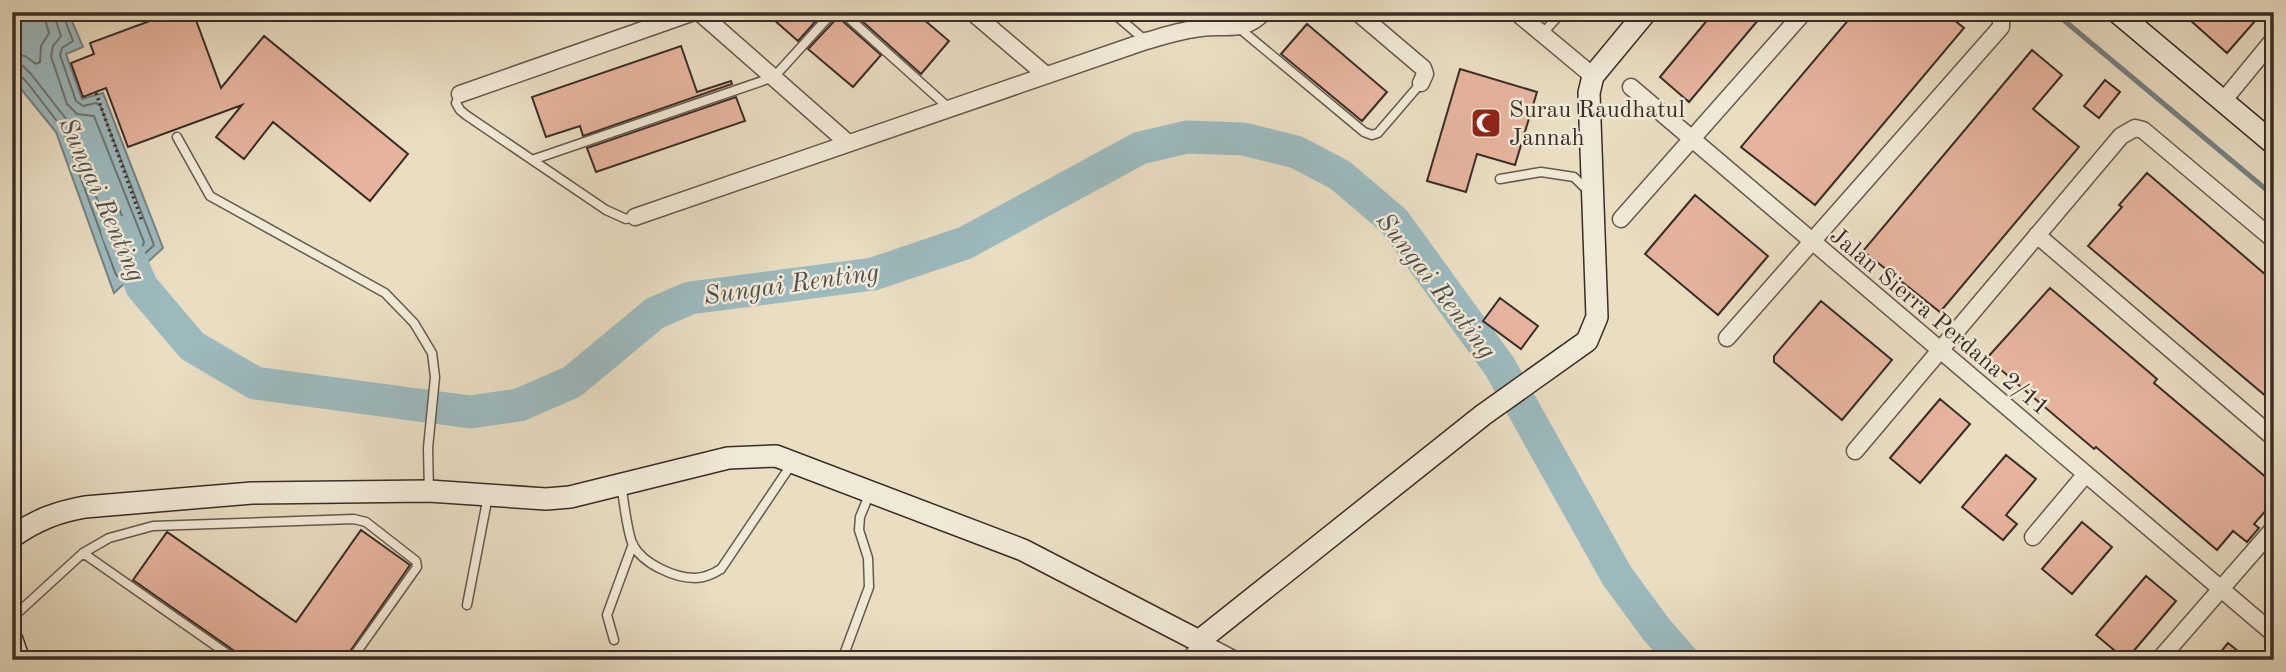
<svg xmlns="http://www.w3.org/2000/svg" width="2286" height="672" viewBox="0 0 2286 672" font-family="'Old Standard TT',serif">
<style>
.water{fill:#9cb9be;stroke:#758182;stroke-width:2}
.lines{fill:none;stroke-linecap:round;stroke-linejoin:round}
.shore{stroke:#6b7372;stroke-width:2}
.stream{stroke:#758182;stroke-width:5}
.river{stroke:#9cb9be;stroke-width:33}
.building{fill:#e6b49e;stroke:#3a2d27;stroke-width:2}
.lane-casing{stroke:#66594e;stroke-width:11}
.street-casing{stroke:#66594e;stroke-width:19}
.secondary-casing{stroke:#3a2d27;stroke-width:24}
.path{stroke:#3a2d27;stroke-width:3.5;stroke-dasharray:2 3.5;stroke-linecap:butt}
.lane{stroke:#f1e9d7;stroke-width:8}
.street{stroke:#f1e9d7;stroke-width:16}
.secondary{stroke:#f1e9d7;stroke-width:21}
.labels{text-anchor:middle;stroke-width:5;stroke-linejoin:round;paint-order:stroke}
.poi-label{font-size:24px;fill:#3a2d27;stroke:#f1e9d7;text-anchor:start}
.street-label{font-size:24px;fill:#3a2d27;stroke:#f1e9d7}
.water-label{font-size:26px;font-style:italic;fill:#52504d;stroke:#f1e9d7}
</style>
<rect width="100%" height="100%" fill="#e9ddc2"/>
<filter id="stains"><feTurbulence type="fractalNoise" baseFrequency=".00286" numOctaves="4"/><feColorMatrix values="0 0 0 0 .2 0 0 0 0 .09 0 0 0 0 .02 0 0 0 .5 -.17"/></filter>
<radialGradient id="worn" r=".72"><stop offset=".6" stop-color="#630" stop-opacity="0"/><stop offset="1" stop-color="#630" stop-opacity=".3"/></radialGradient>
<path class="water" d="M12,12H68L83,47L66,54L82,99L103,93L163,248L114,293L56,132L12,78Z"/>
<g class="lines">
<path class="shore" d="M12,54L25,56L36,64L40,62L41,46L49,33L43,12
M12,64L23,66L31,74L70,124L119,260L125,262L143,245L144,242L94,116L77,114L67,104L51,56L53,46L61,36L53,12
M12,73L18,74L26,81L63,129L116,275L120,277L154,245L100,105L96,103L83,106L76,101L60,55L62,48L73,41L62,12
M114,204L118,206L131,239L128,244L124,242L112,208Z"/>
<path class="stream" d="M2054,12L2274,196"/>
<path class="river" d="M118,232L142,287L192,346L255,383L470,412L519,405L572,382L655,313L690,298L873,274L965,243L1140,148L1187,137L1243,139L1296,152L1340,175L1394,221L1500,367L1617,576L1656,629L1683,660"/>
</g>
<path class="building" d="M174,12H193L221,88L264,36L408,154L370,201L273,122L244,159L216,137L242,105L128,147L106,88L83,97L71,63L94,54L90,43Z
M765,12H824L798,41Z
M852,12H915L949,41L921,74Z
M1714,12H1765L1689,102L1660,77Z
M1855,12H1944L1964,28L1815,205L1741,147Z
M2181,12H2263L2227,53Z
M838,17L881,55L853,87L808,49Z
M1307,24L1387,92L1362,121L1281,54Z
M681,46L697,92L731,81L732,84L583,136L580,126L546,137L532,97Z
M2032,50L2062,75L2033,109L2079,147L1940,312L1863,251Z
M1460,69L1537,92L1515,165L1477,154L1466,192L1427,181Z
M2105,80L2120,92L2099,118L2084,106Z
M736,97L745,121L596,172L587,148Z
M2147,173L2266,275L2274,266V403L2088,246L2122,207L2119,205Z
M1695,195L1768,256L1718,315L1645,254Z
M2050,288L2157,379L2154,383L2274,484V501L2254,524L2259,528L2247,542L2233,531L2217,550L2096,447L2094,449L1987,358Z
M1500,298L1538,326L1521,349L1483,321Z
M1821,301L1892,360L1842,420L1774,362V356Z
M1940,399L1970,424L1920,483L1890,458Z
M2006,455L2036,479L2006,515L2017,524L2003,540L1962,507Z
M2082,522L2112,547L2072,594L2042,569Z
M361,530L410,565L344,660H242L240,655L133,580L167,532L296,622Z
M2146,576L2176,601L2126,660L2096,635Z
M2228,643L2249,660H2214Z"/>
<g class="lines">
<g class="lane-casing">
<path id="lane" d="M842,12L949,108
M1112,12L1146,41
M1239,28L1364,132L1372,135L1378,133L1421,83
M1542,34L1562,12
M460,94L456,103L460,110L466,115L606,210L626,219L635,217
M177,137L210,196L385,293L414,323L432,353L435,377L428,448L429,491
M532,160L774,77L833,12
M1500,179L1541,172L1574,177L1588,191
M621,485C624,500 627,533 633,545C643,564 675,578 695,578C705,578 713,574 721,569L791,465
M83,553L236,660
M467,605L488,496
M12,618L83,553L109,538L153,526L354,519L366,522L416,561L417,567L351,660
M614,640L607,615L633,544
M842,660L869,587L868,558L859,530L860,517L869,495
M1184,660L1198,643"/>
</g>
<g class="street-casing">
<path id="street" d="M699,12L848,143
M972,12L1046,75
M1357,12L1423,68L1425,74L1421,83
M1516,12L1593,76
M1631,87L2274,634
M460,94L694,12
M2223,101L2274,39
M635,217L1146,41C1164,36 1182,30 1201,28C1227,24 1243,34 1264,12
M1621,219L1804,12
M2037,235L2274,438
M1727,338L2001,27V12
M1855,451L2121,136L2135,128L2143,130L2274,240
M2033,537L2085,475
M1199,641L1235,660
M2159,660L2274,528"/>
</g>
<g class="secondary-casing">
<path id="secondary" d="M2117,12L2274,144
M12,537C36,520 57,512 85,507L252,493L429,491L546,499L570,497L728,458L776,456L1023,550L1199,641L1483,415L1587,341L1597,317L1589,93L1593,76L1646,12
M12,640L19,660"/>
</g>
<path class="path" d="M96,93L142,221"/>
<use href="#lane" class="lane"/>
<use href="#street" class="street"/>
<use href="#secondary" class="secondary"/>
</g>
<defs>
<g id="mosque-square" transform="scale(1.575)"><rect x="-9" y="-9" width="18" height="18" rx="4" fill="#8f2418" stroke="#f1e9d7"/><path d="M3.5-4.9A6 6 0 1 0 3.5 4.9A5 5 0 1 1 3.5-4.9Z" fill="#fff"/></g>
</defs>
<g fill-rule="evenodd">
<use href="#mosque-square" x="1486" y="123"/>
</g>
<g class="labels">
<g class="poi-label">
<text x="1509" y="117">Surau Raudhatul<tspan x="1509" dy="28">Jannah</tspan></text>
</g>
<g class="street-label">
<text transform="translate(1940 321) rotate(40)" y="8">Jalan Sierra Perdana 2/11</text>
</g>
<g class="water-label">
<text transform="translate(103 199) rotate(66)" y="9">Sungai Renting</text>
<text transform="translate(791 283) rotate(-8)" y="9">Sungai Renting</text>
<text transform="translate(1437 285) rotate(52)" y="9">Sungai Renting</text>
</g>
</g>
<rect width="2286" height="672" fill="none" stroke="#e9ddc2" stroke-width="42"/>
<rect x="14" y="14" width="2258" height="644" fill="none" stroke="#3a2d27" stroke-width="3.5"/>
<rect x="21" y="21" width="2244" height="630" fill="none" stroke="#3a2d27" stroke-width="2"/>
<rect width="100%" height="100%" filter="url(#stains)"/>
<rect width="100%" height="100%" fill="url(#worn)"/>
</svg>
